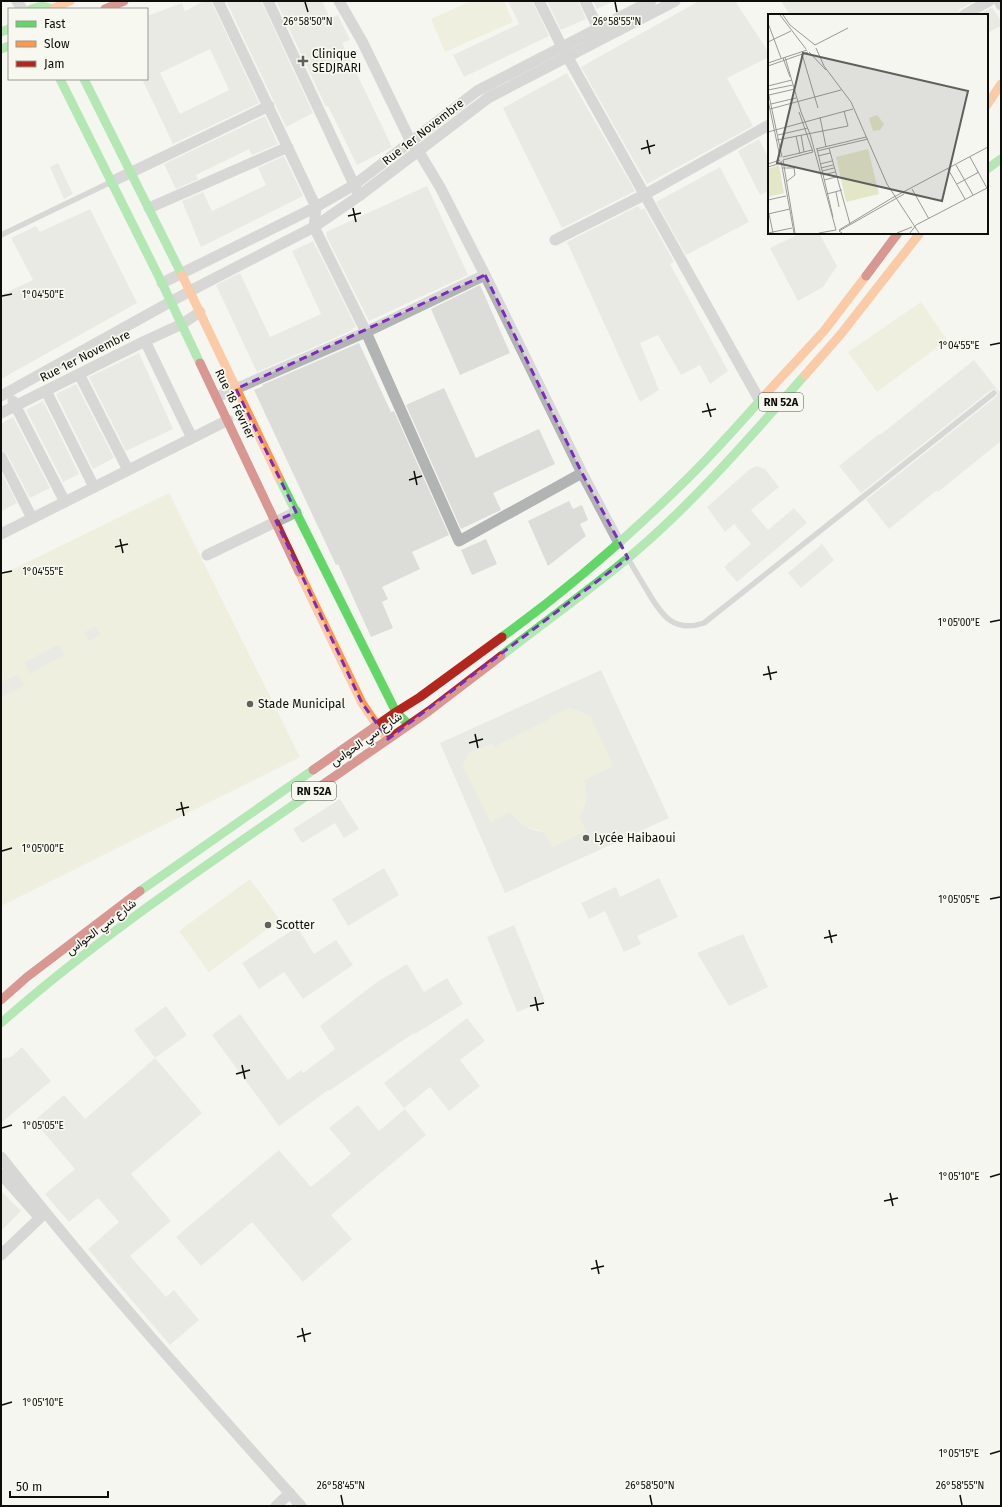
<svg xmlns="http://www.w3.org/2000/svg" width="1002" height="1507" viewBox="0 0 1002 1507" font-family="'Fira Sans',Vazirmatn,sans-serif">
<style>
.green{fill:#e4e7c7;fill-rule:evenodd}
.building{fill:#dcdcd8;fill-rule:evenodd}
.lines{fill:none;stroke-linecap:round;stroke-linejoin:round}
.lane{stroke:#b2b3b3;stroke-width:5.5}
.street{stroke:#b2b3b3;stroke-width:11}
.fast{stroke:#63d668;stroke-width:9}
.slow{stroke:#ff974d;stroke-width:9}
.jam{stroke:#b3261e;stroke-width:9}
.marked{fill:none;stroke:#7b2cbf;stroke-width:3;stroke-dasharray:8 5;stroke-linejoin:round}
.ticks{fill:none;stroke:#0d0d0a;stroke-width:1.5}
.poi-dot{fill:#5f5f5b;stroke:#f7f8ef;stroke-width:1.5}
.labels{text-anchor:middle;stroke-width:3.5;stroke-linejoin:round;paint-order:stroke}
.shield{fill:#f7f8ef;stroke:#53544f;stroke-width:1}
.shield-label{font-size:11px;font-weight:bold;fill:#0d0d0a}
.poi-label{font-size:12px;fill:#0d0d0a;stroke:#f7f8ef;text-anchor:start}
.street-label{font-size:12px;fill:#0d0d0a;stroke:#f7f8ef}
.inset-road{fill:none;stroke:#999995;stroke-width:1}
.view{fill:#5f5f5b;fill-opacity:0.15;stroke:#5f5f5b;stroke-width:2}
.inset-edge{fill:none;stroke:#0d0d0a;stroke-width:2}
.ticks-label{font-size:10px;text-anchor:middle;fill:#0d0d0a;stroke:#f7f8ef;stroke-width:3.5;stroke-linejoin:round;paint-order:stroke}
</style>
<rect width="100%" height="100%" fill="#f6f6f1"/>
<path class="green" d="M471,1H504L513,22L445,52L431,19Z
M921,302L947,340L877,392L848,352Z
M169,493L300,757L1,906V697L23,686L18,674L1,682V575ZM96,625L101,635L89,642L84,632ZM59,644L65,655L30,674L24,662Z
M570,708L590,716L613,766L584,780L587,796L579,818L586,831L552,847L544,832L524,826L511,813L491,822L463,766L469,753L492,744L495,746L549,719V717Z
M250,879L280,920L209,972L179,931Z"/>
<path class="building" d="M204,1H211L259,103L173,144L142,79H147V16L182,3L185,11ZM210,49L229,90L180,114L160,73Z
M226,1H261L313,113L286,127Z
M276,1H322L330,18L338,15L350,40L342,43L392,147L357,165L328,106L326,107Z
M508,1H532L549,36L464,77L453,55L519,24Z
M547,1H578L586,19L561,30Z
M593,1H614L597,9Z
M699,1H735L769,53V57L727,78L753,126L647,184L581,67Z
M781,1H975L960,9L957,15H790Z
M992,7L1001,21V26L987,33V15H978Z
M567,73L635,191L562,228L503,108Z
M265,116L278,144L252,155L249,149L196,175L198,179L176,189L164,164Z
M759,139L769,159V190L760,195L738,151Z
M284,156L303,196L201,247L182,201L203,192L212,211L266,185L258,168Z
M58,163L73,194L64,199L50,167Z
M720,167L749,222L686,255L656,202Z
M427,186L468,275L369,321L326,235H327L326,232Z
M638,206L641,210L644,208L674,262L670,264L728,371L710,384L700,365L681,375L658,335L640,343L659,390L640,402L567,242Z
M90,209L137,303L1,379V295L33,280L11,238L36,226L40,232Z
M801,233H819L837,266L823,287L798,301L770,248Z
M313,241L356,327L352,329L353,330L257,372L216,285L240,273L270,337L321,314L292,251Z
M480,285L510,353L460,375L431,309Z
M359,343L391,412L394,411L449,535L412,552L420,569L382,587L388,599L382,602L393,628L371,637L338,564L336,565L254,390L263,386L262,385Z
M139,353L173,429L126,451L89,377Z
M974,360L1001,394V441L938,492L937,490L889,529L866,500L997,396L998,393L997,390L994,389L991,390L861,493L839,466L879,434L880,435Z
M76,384L114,458L93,469L56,394Z
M444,388L476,458L539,429L555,464L493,493L501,510L461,529L406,405Z
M43,401L79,474L63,482L26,410Z
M13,417L50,488L30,498L7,454L1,450V424Z
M757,466L765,469L779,487L751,510L768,530L794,508L807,523L737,582L724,567L751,544L734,524L725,532L707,507L750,469Z
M1,472L17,503L1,511Z
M569,501L573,509L582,505L588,520L580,524L586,536L548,566L528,521Z
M486,539L497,564L472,575L461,550Z
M822,544L834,560L801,588L788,573Z
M96,625L101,635L89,642L84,632Z
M59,644L65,655L30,674L24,662Z
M601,670L669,818L505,893L440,743ZM570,708L590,716L613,766L584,780L587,796L584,806L579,818L586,831L552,847L544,832L537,831L524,826L510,812L491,822L463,766L469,753L492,744L494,747L550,719L549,717Z
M18,674L24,686L1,697V682Z
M340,799L359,829L344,838L335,823L302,843L293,829Z
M384,868L399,895L348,926L332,899Z
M659,878L678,917L637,936L641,944L624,952L605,911L589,919L581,903L616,887L620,897Z
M514,925L545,1001L517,1012L487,937Z
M297,927L314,954L336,940L353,965L303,999L284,972L259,989L242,963Z
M743,934L768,987L729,1006L697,953Z
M407,964L424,992L447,978L463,1004L415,1034L414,1033L329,1091L328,1090L279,1126L212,1035L240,1014L288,1080L301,1070L303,1073L335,1049L320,1026L377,982Z
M166,1006L187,1035L155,1058L134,1030Z
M467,1018L485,1041L460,1060L480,1086L449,1111L430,1087L404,1108L384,1083Z
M22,1047L51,1081L1,1123V1059L11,1057Z
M155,1058L202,1113L131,1174L171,1221L130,1256L166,1297L174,1290L199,1320L170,1345L88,1249L119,1222L98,1198L69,1222L45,1194L75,1169L34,1121L64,1095L85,1119Z
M358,1105L379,1131L405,1109L426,1135L331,1215L352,1239L303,1282L252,1222L201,1266L176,1237L279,1150L311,1187L351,1154L329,1128Z
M1,1191L21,1211L1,1231Z"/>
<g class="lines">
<path class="lane" d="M1,235L111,182
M629,560C635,571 642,582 648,592C662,616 674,633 704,623L994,393"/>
<path class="street" d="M17,1L22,9
M218,1L316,207L314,227L366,332L459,541L582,473
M268,1L357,191
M339,1L363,43L411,142L419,152L440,187L485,275L582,473L619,543
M539,1L562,47L760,401
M585,1L598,28
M999,1L1001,5
M964,15L989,1
M111,182L269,106
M149,208L288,147
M555,240L644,195L769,125
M162,283L316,207L354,185L477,91L651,1
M145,341L192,438
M79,374L128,470
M46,391L94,487
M1,396L190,291L314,227L359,196L488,98L675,1
M217,397L366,332L485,275
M13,401L65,502
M1,413L145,341L182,324L200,312
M1,457L32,518
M1,534L228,420
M207,555L296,512
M1,1157C96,1278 199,1392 301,1506
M1,1174L40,1218
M1,1255L45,1213
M276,1506L290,1493"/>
<path class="fast" d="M31,9L42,6L54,9
M1,32L9,29
M1,49L9,46
M60,79L162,283L200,363
M84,79L182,275
M987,169L1001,159
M279,478L396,712L408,724
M502,637C567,590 628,537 684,482C713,454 739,424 765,395
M501,656C543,623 587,592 628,558C693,504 749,438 805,375
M140,891L313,770
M1,1023C98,937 206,866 312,792"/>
<path class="slow" d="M54,8L70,1
M987,105L1001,84
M182,275L279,478
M805,375L841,334L920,233
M765,395L824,331L866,276
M299,572L362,703L383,734"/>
<path class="jam" d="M105,9L124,1
M866,276L898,233
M200,363L299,572
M313,770L396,712L420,697L502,637
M312,792L429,711L501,656
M1,1000L27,977L140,891"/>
</g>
<path d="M0 0H1002V1507H0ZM485,275L582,473L628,558L388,739L362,703L276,521L296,512L236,389Z" fill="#f6f6f1" fill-opacity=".55" fill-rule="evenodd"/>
<path class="marked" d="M485,275L582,473L628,558L388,739L362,703L276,521L296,512L236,389Z"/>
<path class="ticks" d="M305,2L308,12M615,2L617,12M647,140L650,154M641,149L655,145M353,208L356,222M348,216L361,213M2,296L12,294M990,345L1000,343M707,403L711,417M702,412L716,409M414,471L417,485M409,480L422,476M120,539L123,553M115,547L128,544M2,573L12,571M990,622L1000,620M768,666L771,680M763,675L777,672M475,734L478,748M469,743L483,739M181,802L184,816M176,810L189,807M2,851L12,848M990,899L1000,897M829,930L832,943M824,938L837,935M535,997L538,1011M530,1006L544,1003M242,1065L245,1079M236,1074L250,1070M2,1128L12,1125M990,1177L1000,1174M890,1193L893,1206M884,1201L898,1198M596,1260L599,1274M591,1269L604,1266M302,1328L305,1342M297,1337L311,1333M2,1405L12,1402M990,1454L1000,1451M341,1495L343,1505M650,1495L652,1505M960,1495L962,1505"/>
<g class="poi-dot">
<path d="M301 55h4v4h4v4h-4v4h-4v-4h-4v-4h4z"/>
<circle cx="250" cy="704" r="4"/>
<circle cx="586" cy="838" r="4"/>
<circle cx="268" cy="925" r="4"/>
</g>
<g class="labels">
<g class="shield">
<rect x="759" y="393" width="44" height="18" rx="3"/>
<rect x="292" y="782" width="44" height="18" rx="3"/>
</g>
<g class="shield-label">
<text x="781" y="406">RN 52A</text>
<text x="314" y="795">RN 52A</text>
</g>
<g class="poi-label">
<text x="312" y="58">Clinique<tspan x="312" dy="14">SEDJRARI</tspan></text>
<text x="258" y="708">Stade Municipal</text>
<text x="594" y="842">Lycée Haibaoui</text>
<text x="276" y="929">Scotter</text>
</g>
<g class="street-label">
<text transform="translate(423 132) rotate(-38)" y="4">Rue 1er Novembre</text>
<text transform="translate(85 356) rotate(-27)" y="4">Rue 1er Novembre</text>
<text transform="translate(235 404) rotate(64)" y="4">Rue 18 Février</text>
<text transform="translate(366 739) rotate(-35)" y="4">شارع سي الحواس</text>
<text transform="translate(101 927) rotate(-37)" y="4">شارع سي الحواس</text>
</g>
</g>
<g transform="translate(768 14)">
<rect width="220" height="220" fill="#f6f6f1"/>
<path d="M109,101L116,110L112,116L105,117L101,104ZM100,135L111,180L78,188L68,143ZM11,151L16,179L0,183V155Z" fill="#e4e7c7"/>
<path class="inset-road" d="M12,1L38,35M15,1L22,11L47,31M0,9L13,44M0,28L23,17M47,31L80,14M48,34L56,52L83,88L119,170L151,219M41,38L58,56M34,40L50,94M17,43L33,98L42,120L68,216L51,219M15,44L22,63M0,49L39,36M0,52L40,38M0,72L24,66M0,76L25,71M0,77L14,143M1,81L27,75M0,86L12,143M3,90L28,84M2,95L73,76M31,98L45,138M52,103L58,133M0,118L85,95M10,121L40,114M33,121L36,138M28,122L32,140M9,126L80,112L76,97M61,134L82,210M48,135L98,123M49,135L65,203M49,137L100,125M50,142L62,139M15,143L44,136M202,143L220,176M15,146L45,138M15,146L27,219M13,147L26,219M0,150L12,146M52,150L64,147M188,151L205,181M0,153L13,149M15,154H26L27,161L18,168M53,154L65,151M180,155L197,185M54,157L66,154M55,161L67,158M56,166L68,163M189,170L211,158M144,175L161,205M68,178L71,193M59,180L74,176M0,186L18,182M0,200L22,195M1,200L5,219M71,216L124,184L220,133M0,219L24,214M74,219L71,217L136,180M129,219L144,213M142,219L148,211L219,174"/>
<path class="view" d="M35,39L200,77L174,187L9,149Z"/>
<rect width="220" height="220" class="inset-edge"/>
</g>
<g class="ticks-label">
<text x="308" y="25">26°58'50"N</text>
<text x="617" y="25">26°58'55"N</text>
<text x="43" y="298">1°04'50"E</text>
<text x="959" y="349">1°04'55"E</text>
<text x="43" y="575">1°04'55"E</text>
<text x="959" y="626">1°05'00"E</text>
<text x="43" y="852">1°05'00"E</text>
<text x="959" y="903">1°05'05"E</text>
<text x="43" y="1129">1°05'05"E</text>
<text x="959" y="1180">1°05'10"E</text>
<text x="43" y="1406">1°05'10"E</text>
<text x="959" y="1457">1°05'15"E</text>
<text x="341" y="1489">26°58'45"N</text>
<text x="650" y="1489">26°58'50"N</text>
<text x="960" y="1489">26°58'55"N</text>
</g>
<rect width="1002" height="1507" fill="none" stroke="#0d0d0a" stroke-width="4"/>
<rect x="8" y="8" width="140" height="72" fill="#f7f8ef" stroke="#999a93"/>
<rect x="16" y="21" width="20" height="6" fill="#63d668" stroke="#999a93"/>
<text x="44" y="28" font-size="12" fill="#0d0d0a">Fast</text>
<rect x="16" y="41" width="20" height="6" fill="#ff974d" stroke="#999a93"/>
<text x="44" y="48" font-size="12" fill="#0d0d0a">Slow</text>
<rect x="16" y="61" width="20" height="6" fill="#b3261e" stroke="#999a93"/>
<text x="44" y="68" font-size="12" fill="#0d0d0a">Jam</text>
<path d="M10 1491v6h98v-6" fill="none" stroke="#0d0d0a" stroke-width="2"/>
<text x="16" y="1491" font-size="12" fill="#0d0d0a" stroke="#f7f8ef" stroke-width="3" paint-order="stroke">50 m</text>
</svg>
